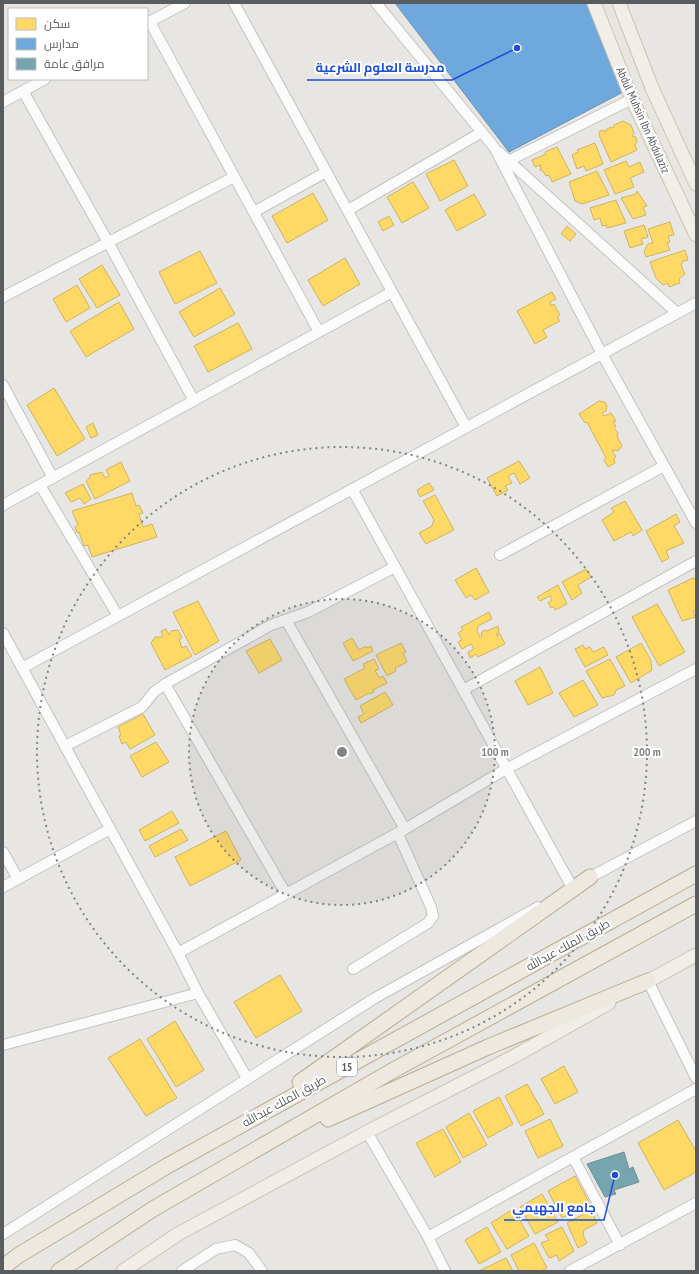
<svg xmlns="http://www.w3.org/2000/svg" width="699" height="1274" viewBox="0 0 699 1274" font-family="'PT Sans Narrow',Cairo,sans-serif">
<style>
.homes{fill:#ffd966;stroke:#cdb464}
.schools{fill:#6fa8dc;stroke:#6892b7}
.public{fill:#76a5af;stroke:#6d8f97}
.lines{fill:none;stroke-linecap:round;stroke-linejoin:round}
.minor-casing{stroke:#c4c3c4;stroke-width:12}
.major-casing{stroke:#cec3b2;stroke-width:15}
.highway-casing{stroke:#bdac93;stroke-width:17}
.minor{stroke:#fcfbfb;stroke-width:10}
.major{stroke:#f0eee6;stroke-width:13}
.highway{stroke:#ede8e0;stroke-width:15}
.ring{fill:none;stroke:#818385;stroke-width:2;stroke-dasharray:2 4}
.labels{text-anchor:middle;stroke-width:4;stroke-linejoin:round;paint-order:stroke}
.shield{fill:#fff;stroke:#8b8e90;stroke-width:1}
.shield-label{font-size:11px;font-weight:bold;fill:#595d60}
.street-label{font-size:12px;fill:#595d60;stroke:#fff}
.centre{fill:#818385;stroke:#fff;stroke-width:2}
.ring-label{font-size:12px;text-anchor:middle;font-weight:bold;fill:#818385;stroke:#fff;stroke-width:4;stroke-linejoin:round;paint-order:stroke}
.leader{fill:none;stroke:#1d4ed8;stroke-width:1.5}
.callout-dot{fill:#1d4ed8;stroke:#fff;stroke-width:1.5}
.callout-label{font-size:13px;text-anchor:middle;font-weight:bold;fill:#1d4ed8;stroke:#fff;stroke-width:4;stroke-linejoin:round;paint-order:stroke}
</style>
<rect width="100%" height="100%" fill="#e8e6e3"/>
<path class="homes" d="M623,121L631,125L634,133L632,136L636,137L637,141L635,145L637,150L611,162L599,135L600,131L603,130L606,132L607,129L611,127L613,128L614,125Z
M595,143L603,164L586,171L584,166L577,169L572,155L578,152L577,150Z
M557,147L571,174L552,182L549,175L546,176L543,171L540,170L541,165L535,167L532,160L546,154L545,152Z
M454,160L468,186L440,201L426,174Z
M626,161L629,167L640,162L644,172L630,178L634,187L615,194L604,170Z
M597,171L609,195L582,204L575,201L569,182Z
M413,182L429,208L402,223L387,197Z
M637,191L647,206L643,207L646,215L633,219L621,198L636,194Z
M313,193L328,220L287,243L272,216Z
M474,194L486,215L457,231L445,210Z
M616,200L626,223L607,228L606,225L602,226L600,218L594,220L590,208Z
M389,216L394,225L383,231L378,222Z
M670,222L674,235L668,236L670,242L667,243L670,250L646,257L644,251L648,244L653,243L648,229Z
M644,225L648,237L641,239L643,244L630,248L624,231Z
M567,226L576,234L570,241L561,234Z
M685,250L688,260L683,261L681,265L685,274L679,279L680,283L669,287L668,283L663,285L656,278L650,262Z
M200,251L217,283L175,304L159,272Z
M345,258L360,284L323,306L308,280Z
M102,265L120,295L97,308L79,279Z
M77,285L90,308L66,322L53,299Z
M220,288L235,314L194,337L179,312Z
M552,292L556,299L550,302L551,306L554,304L560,315L557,317L560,321L543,330L547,337L535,344L517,311Z
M119,302L134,329L86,357L70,331Z
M238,323L252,349L208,372L194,346Z
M54,388L85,439L57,456L27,405Z
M599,401L605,402L607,406L606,411L602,413L604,416L611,413L616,421L613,422L616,426L614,428L618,433L617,436L622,446L618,451L612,450L616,457L614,459L615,463L608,467L604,460L606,458L587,422L585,423L579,414Z
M93,423L98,435L91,438L86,427Z
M519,461L530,478L520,484L514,473L508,476L512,483L505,486L508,490L497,496L487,478Z
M121,462L130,481L95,499L86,481L90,478V475L102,472L105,478L109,476L106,470Z
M429,483L434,490L420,497L417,490Z
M83,484L91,499L84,504L80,498L71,502L65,493Z
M132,493L136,506L139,505L143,513L139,514L143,527L152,524L157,537L92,557L88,545L84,546L79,532L77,533L75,527L78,525L72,511Z
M435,495L454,530L426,544L419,533L432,526L434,520L423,501Z
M625,501L642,530L633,536L631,532L614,541L602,520L614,512L611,508Z
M676,514L680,522L674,526L684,543L666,551L669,558L662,562L646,531Z
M476,568L489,592L475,600L471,595L466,598L455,580Z
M586,569L591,577L578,585L582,593L572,600L562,582Z
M693,578L696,579V610L693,611L695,617L682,621L668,590Z
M558,585L567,604L555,610L554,607L551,608L548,603L552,600L550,596L540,601L537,597Z
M198,601L219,641L195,655L173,612Z
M657,604L685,652L659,666L632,617Z
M489,612L492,619L478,626L477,631L480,637L482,636L481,633L484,630L487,631L498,626L499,633L496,634L497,636L500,634L505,644L478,657L476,654L470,658L468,652L474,649L471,644L462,649L458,642L462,640L458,633L463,630L461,627Z
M166,629L169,635L171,631L178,630L182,638L179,639L182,648L186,646L192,656L165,670L151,643L155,637H163L161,631Z
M352,638L359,650L366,646L367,648L371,646L373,651L353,661L343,643Z
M270,639L282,660L259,673L246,651Z
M401,643L406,652L403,653L407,662L395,668L396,671L387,676L376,655Z
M641,643L651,660L652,670L631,683L616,657Z
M583,645L585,649L590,647L593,652L604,647L608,655L585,667L575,649Z
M374,659L379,669L375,671L380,678L383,676L387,683L373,690L374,692L370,694L369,693L356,700L344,679L365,668L363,664Z
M610,659L625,686L616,690L614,695L602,698L586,671Z
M540,667L553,693L528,705L515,681Z
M583,680L598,705L574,717L559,693Z
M385,692L393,705L361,723L358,717L364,714L360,706Z
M143,714L155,735L130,749L126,742L122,744L119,736L121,735L118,727Z
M156,742L169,762L142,777L130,756Z
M172,811L179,823L145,841L139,830Z
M181,829L188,840L155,857L149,846Z
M226,831L241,860L190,886L175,857Z
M280,975L302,1011L256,1038L234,1002Z
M175,1021L204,1070L176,1087L147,1039Z
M140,1039L177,1098L146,1116L108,1058Z
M564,1066L578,1092L555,1104L541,1079Z
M527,1084L544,1114L521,1126L505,1096Z
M499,1097L513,1124L488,1138L473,1111Z
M469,1113L487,1145L463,1158L446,1127Z
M550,1119L563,1146L538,1158L525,1131Z
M678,1120L696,1151V1172L664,1190L638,1143Z
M443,1129L461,1162L435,1177L416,1143Z
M575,1176L590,1204L562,1218L548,1191Z
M542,1194L558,1222L535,1234L520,1207Z
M513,1209L529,1236L507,1249L491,1223Z
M591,1210L597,1223L584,1230L583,1235L587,1243L578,1248L567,1223Z
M487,1227L501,1252L479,1264L465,1240Z
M562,1227L574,1251L559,1261L557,1255L549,1258L541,1243L549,1240L545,1235Z
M534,1243L547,1268L541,1271H519L511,1255Z
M506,1258L513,1271H479Z"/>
<path class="schools" d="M395,3H588L623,92L509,152Z"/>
<path class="public" d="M624,1152L629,1169L633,1167L639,1182L614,1190L616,1194L605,1197L587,1164Z"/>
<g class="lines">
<g class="minor-casing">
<path id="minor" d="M234,3L466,427
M376,3L494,147L602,354L696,523
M150,22L319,332
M147,23L185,3
M23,91L108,242L194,401
M3,102L45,79
M499,152L677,313
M508,161L632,99
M348,210L482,132
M254,212L326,172
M3,297L234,177
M3,385L53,478
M40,485L118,616
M352,489L572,887
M3,505L392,292
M500,555L664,466
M286,620L405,829
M3,633L178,953L198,993L247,1078
M22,668L696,303
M165,684L286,894
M463,690L696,561
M65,746L142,707L154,692L165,684L271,625L308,612L395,567
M3,852L18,879
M585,880L696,821
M3,887L110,829
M178,953L405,829L506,769L696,669
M353,969L428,923L433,916L431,907L398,834
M648,981L696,1078
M3,1045L198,993
M367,1132L428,1237L696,1089
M573,1157L620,1245
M3,1234L375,998L538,907
M428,1237L445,1271
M182,1271L216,1249L235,1245L249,1253L262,1271
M570,1271L696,1203"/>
</g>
<g class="major-casing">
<path id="major" d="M594,3L632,99L696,235
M619,3L652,88L696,184
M639,986L696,955
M123,1271L178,1234L367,1132L511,1058L609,1003"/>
</g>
<g class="highway-casing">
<path id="highway" d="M300,1082L590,877
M328,1119L488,1047L648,981
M3,1267L19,1255L167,1166L696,874
M59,1271L153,1209L392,1071L696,904"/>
</g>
<use href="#minor" class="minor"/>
<use href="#major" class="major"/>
<use href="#highway" class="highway"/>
</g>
<circle cx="342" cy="752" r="153" fill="#818385" fill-opacity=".12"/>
<g class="ring">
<circle cx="342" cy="752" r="153"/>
<circle cx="342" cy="752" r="305"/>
</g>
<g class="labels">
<rect class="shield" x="337" y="1058" width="20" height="18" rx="3"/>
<g class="shield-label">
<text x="347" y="1071">15</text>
</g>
<g class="street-label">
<text transform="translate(643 120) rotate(66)" y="4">Abdul Muhsin Ibn Abdulaziz</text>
<text transform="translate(568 945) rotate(-29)" y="4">طريق الملك عبدالله</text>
<text transform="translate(284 1101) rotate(-29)" y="4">طريق الملك عبدالله</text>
</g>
</g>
<circle cx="342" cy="752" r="6" class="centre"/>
<g class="ring-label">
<text x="495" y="756">100 m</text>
<text x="647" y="756">200 m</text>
</g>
<path class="leader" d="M517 48L452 80H307M615 1175L604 1220H504"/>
<g class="callout-dot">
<circle cx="517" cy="48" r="4"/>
<circle cx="615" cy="1175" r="4"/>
</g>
<g class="callout-label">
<text x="380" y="72">مدرسة العلوم الشرعية</text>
<text x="554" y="1212">جامع الجهيمي</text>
</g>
<rect width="699" height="1274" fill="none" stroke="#595d60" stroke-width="8"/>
<rect x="8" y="8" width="140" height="72" fill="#ffffff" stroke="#bdbebf"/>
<rect x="16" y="18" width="20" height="12" fill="#ffd966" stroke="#bdbebf"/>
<text x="44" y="28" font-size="12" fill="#595d60">سكن</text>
<rect x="16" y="38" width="20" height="12" fill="#6fa8dc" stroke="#bdbebf"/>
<text x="44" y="48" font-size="12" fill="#595d60">مدارس</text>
<rect x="16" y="58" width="20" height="12" fill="#76a5af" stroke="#bdbebf"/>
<text x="44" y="68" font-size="12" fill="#595d60">مرافق عامة</text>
</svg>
